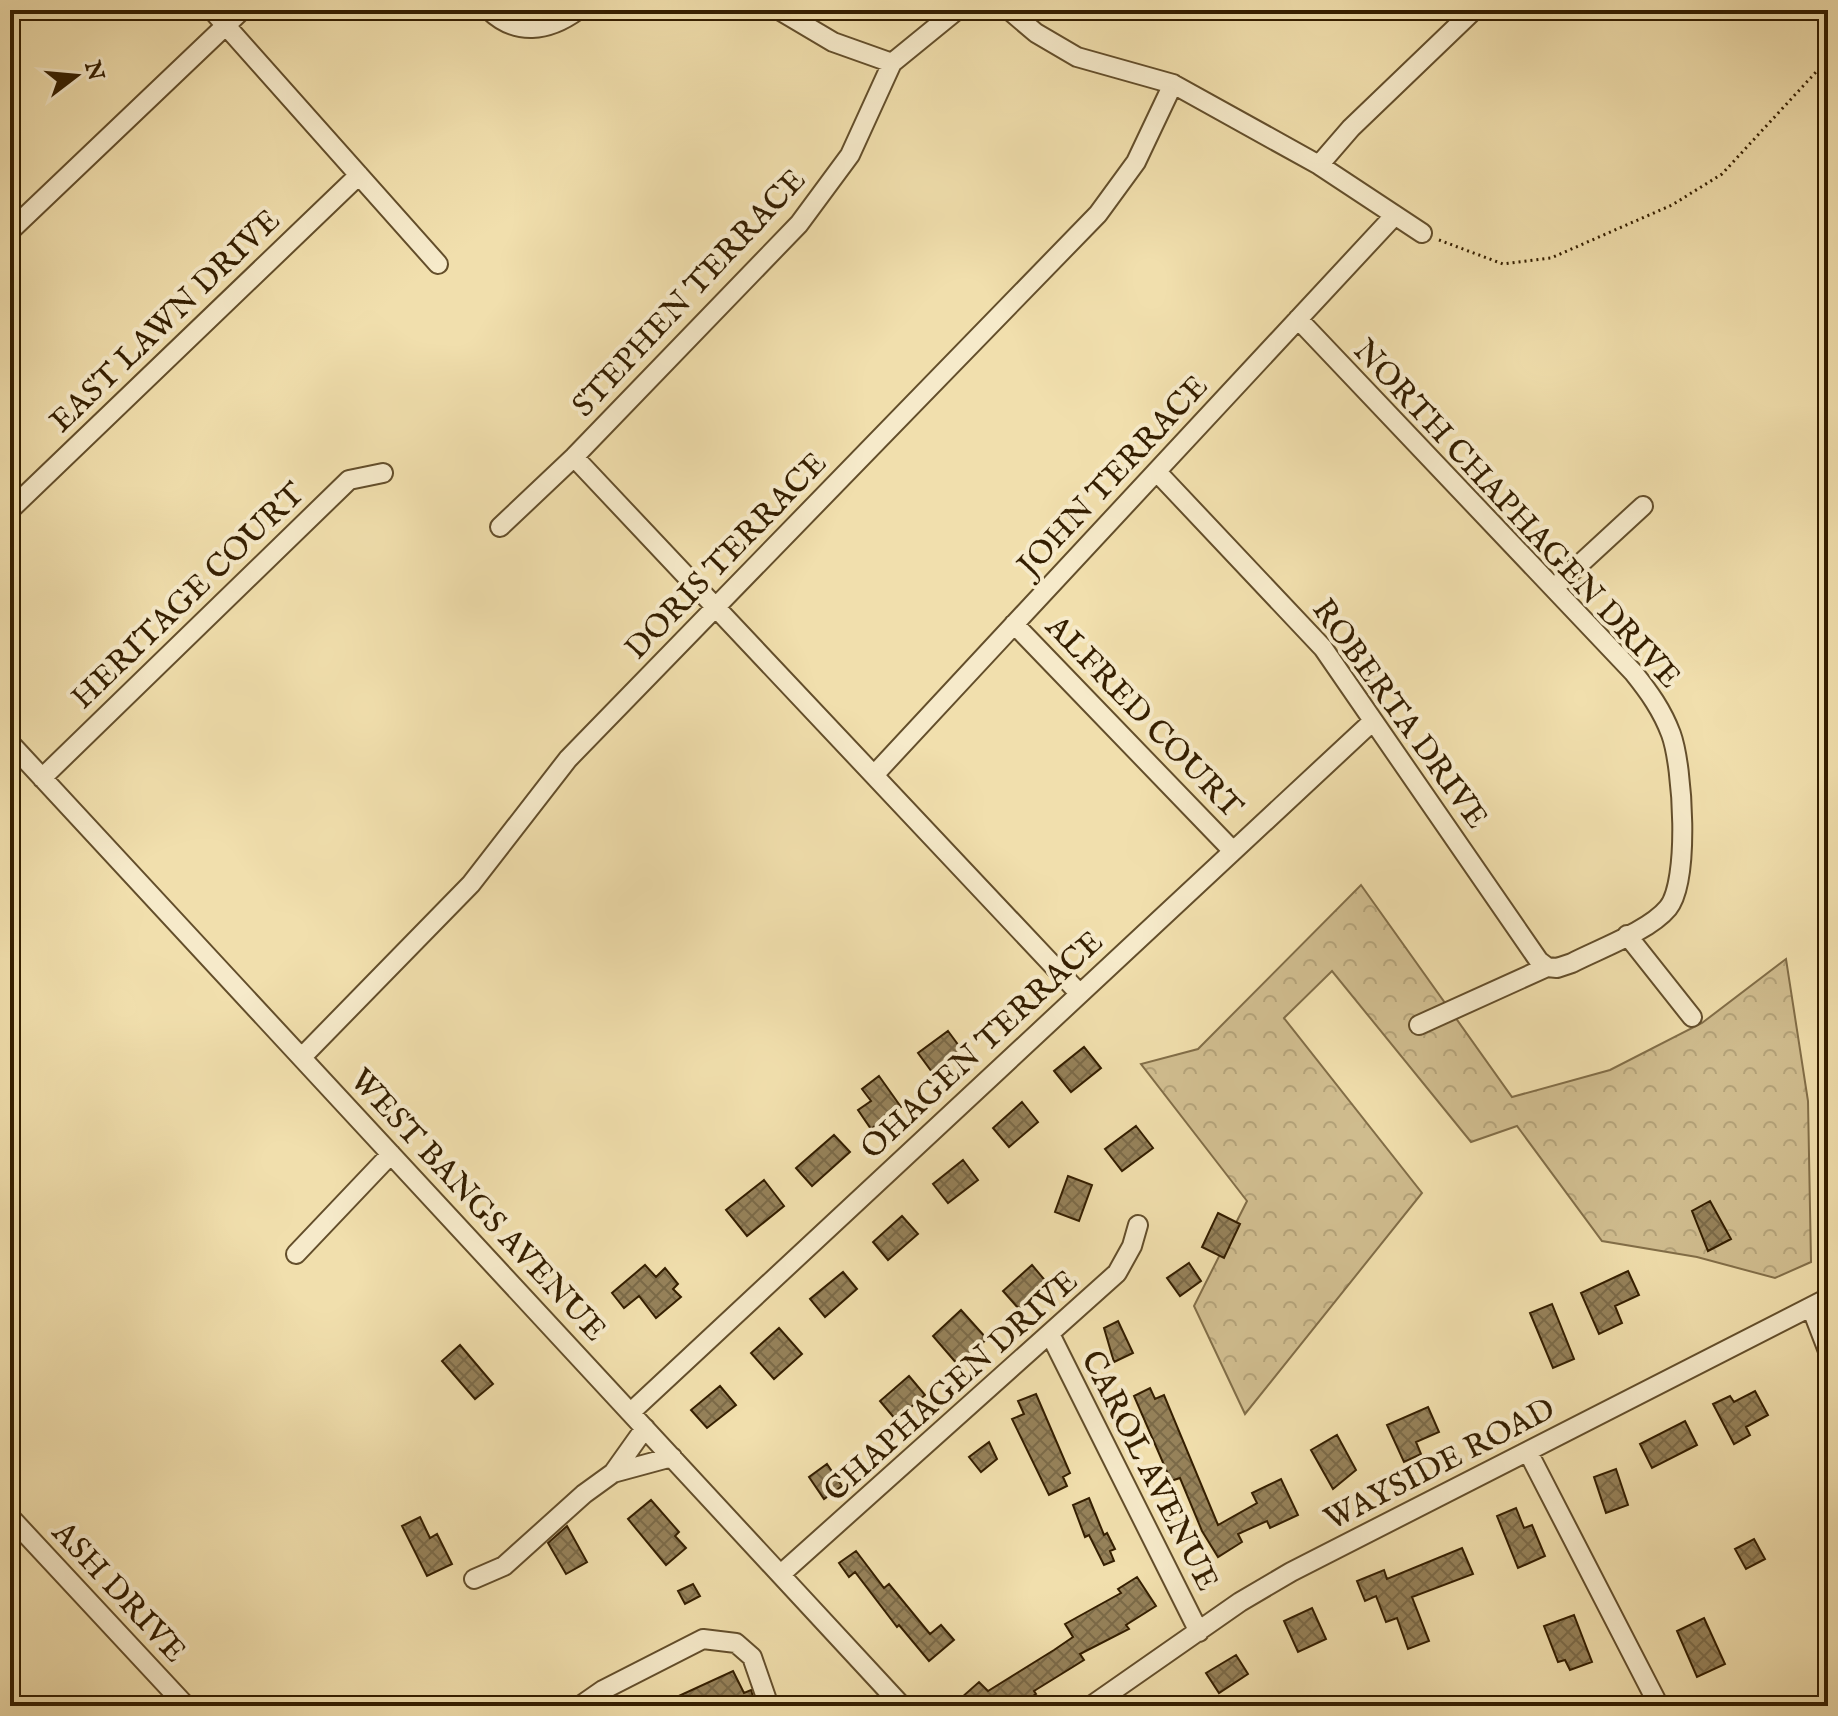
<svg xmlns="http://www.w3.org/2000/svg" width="1838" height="1716" viewBox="0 0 1838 1716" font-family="'IM FELL English',serif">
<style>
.forest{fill:url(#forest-crowns);stroke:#826e48;stroke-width:2}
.building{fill:url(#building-cross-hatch);stroke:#341e00;stroke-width:2}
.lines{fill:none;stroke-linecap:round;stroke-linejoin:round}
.minor-casing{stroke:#634e2b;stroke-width:22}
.path{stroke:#341e00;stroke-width:3;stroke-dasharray:2 4;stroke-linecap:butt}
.minor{stroke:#f6eaca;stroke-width:18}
.labels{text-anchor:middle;stroke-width:8;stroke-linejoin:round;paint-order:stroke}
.street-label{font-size:32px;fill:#341e00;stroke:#f6eaca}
</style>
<defs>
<pattern id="forest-crowns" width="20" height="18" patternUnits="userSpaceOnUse" patternTransform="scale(2)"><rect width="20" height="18" fill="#d1be90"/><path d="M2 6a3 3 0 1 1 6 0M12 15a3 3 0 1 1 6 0" fill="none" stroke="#b4a37a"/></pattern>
<pattern id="building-cross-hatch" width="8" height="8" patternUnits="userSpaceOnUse" patternTransform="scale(2)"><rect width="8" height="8" fill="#96825a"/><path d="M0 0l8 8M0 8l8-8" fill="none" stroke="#7b6a48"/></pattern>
</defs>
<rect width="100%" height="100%" fill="#f1dfad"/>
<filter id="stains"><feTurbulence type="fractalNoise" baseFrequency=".0025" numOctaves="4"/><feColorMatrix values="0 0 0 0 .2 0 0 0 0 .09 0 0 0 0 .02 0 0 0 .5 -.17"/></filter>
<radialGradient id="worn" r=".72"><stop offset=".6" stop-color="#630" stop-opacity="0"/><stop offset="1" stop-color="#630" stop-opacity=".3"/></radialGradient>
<path class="forest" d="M1361,885L1512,1097L1610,1070L1702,1023L1786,959L1808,1101L1811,1262L1775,1278L1697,1257L1602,1241L1517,1126L1471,1142L1332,971L1284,1018L1422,1193L1245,1414L1194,1306L1247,1201L1141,1064L1198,1049Z"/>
<path class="building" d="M948,1031L962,1050L932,1072L918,1053Z
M1084,1047L1101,1068L1071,1092L1054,1071Z
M879,1076L901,1107L871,1129L858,1110L871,1101L862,1089Z
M1022,1102L1038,1122L1009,1147L993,1128Z
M1136,1126L1153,1148L1122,1171L1105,1149Z
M834,1135L850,1152L812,1186L796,1168Z
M963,1160L978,1180L948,1203L933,1184Z
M1068,1176L1092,1185L1079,1221L1055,1212Z
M764,1180L784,1206L747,1236L726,1210Z
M1710,1201L1731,1239L1708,1251L1692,1211Z
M1218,1213L1240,1224L1224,1258L1202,1247Z
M902,1216L918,1234L888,1260L873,1242Z
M1189,1263L1201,1281L1180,1296L1167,1278Z
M645,1265L656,1277L665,1268L678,1284L673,1289L681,1297L656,1318L639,1296L624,1308L612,1293Z
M1032,1265L1048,1284L1019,1309L1003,1291Z
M1628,1271L1639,1295L1615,1306L1622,1323L1599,1334L1581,1293Z
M843,1272L857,1289L825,1317L810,1299Z
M1552,1304L1574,1359L1553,1368L1530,1313Z
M961,1310L987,1339L958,1365L933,1336Z
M1118,1321L1133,1353L1114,1362L1104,1328Z
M779,1328L802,1354L774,1379L751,1353Z
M460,1345L493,1384L475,1399L442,1361Z
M909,1376L925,1395L896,1420L880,1401Z
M720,1386L736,1405L707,1428L691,1410Z
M1150,1388L1155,1399L1164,1395L1218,1525L1257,1503L1252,1493L1281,1479L1298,1515L1270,1528L1267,1521L1238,1534L1242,1542L1218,1557L1202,1531L1180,1478L1171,1481L1134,1396Z
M1755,1391L1768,1415L1746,1427L1750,1435L1734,1444L1713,1404L1730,1396L1734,1402Z
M1036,1394L1070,1473L1063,1477L1067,1486L1049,1495L1012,1419L1024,1414L1018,1401Z
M1428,1407L1439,1432L1416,1442L1421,1454L1404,1462L1387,1425Z
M1685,1421L1697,1445L1652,1468L1640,1444Z
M1337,1435L1356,1470L1333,1489L1311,1450Z
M989,1442L997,1459L981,1472L969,1457Z
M827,1464L842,1486L824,1499L809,1477Z
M1616,1469L1628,1505L1606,1513L1594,1477Z
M1089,1498L1104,1535L1107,1533L1115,1549L1110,1551L1114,1561L1104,1565L1089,1535L1085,1537L1073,1505Z
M651,1500L679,1532L675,1536L686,1548L666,1565L628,1519Z
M1516,1508L1524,1528L1532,1525L1545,1556L1518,1568L1497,1516Z
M420,1517L430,1538L437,1534L452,1564L427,1576L402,1526Z
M567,1526L587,1562L566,1574L548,1543Z
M1754,1539L1765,1559L1746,1569L1735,1549Z
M1462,1548L1473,1574L1412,1597L1429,1641L1408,1649L1397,1618L1386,1622L1376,1596L1365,1601L1357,1581L1384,1570L1387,1579Z
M856,1551L884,1588L889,1584L930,1634L941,1625L954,1640L929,1661L899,1625L897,1627L855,1572L849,1577L839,1563Z
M1137,1577L1156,1606L1126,1625L1129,1629L1080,1654L1084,1660L1034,1691L1036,1694L1017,1706H964L966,1704L961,1698L979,1682L988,1691L1054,1650L1073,1637L1065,1624L1121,1593L1118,1589Z
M693,1584L700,1596L685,1604L678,1591Z
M1312,1608L1326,1639L1298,1652L1284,1621Z
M1574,1615L1592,1662L1570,1670L1565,1660L1558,1662L1544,1626Z
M1704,1618L1725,1664L1697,1677L1677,1631Z
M1236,1655L1248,1674L1219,1693L1206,1673Z
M733,1671L744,1693L751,1690L756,1706H657Z"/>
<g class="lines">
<g class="minor-casing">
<path id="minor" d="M212,10L438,264
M489,10C516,36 548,32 578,10
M779,10L833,42L892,63
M1009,10L1036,33L1077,57L1173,84L1319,165L1422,233
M1319,165L1351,128L1474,10
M10,231L242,10
M1298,319L1633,672C1649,692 1662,710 1671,734C1683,767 1690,881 1668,908C1649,931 1599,949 1572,963L1557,968L1547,967L1419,1025
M574,457L1079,993
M1157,472L1323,648L1539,961L1547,967
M10,510L359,175
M500,527L574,457L799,224L850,155L892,63L957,10
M1554,588L1643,506
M1014,624L1233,851
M10,743L902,1706
M874,775L1395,215
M42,778L349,480L383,473
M1627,935L1692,1017
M302,1057L471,884L568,759L1098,214L1136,162L1173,84
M296,1254L391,1154
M1811,1307L1828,1351
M1050,1334L1199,1632
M631,1412L1373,721
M1528,1452L1659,1706
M613,1473L672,1457
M10,1517L186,1706
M781,1574L1117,1273L1132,1246L1138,1225
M474,1579L504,1566L584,1494L613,1473L645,1428
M580,1706L603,1690L703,1639L736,1643L752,1657L769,1706
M1091,1706L1240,1602L1291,1572L1828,1298"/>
</g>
<path class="path" d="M1439,240L1503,264L1551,258L1672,205L1722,174L1828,59"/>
<use href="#minor" class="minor"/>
</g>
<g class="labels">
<g class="street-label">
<text transform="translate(688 292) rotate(-47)" y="11">STEPHEN TERRACE</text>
<text transform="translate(164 320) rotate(-44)" y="11">EAST LAWN DRIVE</text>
<text transform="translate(1112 475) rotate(-47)" y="11">JOHN TERRACE</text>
<text transform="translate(1518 513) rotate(47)" y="11">NORTH CHAPHAGEN DRIVE</text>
<text transform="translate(725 555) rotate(-46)" y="11">DORIS TERRACE</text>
<text transform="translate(187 595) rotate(-44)" y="11">HERITAGE COURT</text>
<text transform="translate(1401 713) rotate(54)" y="11">ROBERTA DRIVE</text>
<text transform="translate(1145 716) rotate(46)" y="11">ALFRED COURT</text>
<text transform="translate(981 1044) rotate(-43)" y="11">OHAGEN TERRACE</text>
<text transform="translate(479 1204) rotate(47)" y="11">WEST BANGS AVENUE</text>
<text transform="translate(950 1385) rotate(-42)" y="11">CHAPHAGEN DRIVE</text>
<text transform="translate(1439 1463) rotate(-27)" y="11">WAYSIDE ROAD</text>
<text transform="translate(1151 1470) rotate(63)" y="11">CAROL AVENUE</text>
<text transform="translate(120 1591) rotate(47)" y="11">ASH DRIVE</text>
</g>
</g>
<rect width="1838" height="1716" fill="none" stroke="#f1dfad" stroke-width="40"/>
<rect x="12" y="12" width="1814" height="1692" fill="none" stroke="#341e00" stroke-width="4"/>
<rect x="20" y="20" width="1798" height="1676" fill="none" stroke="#341e00" stroke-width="2"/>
<g transform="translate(76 76) rotate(74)" stroke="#f6eaca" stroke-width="6" paint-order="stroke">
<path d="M0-6L14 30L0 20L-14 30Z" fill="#341e00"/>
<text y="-12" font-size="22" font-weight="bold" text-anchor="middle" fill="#341e00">N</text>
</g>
<rect width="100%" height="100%" filter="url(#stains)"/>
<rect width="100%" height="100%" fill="url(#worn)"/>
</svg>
